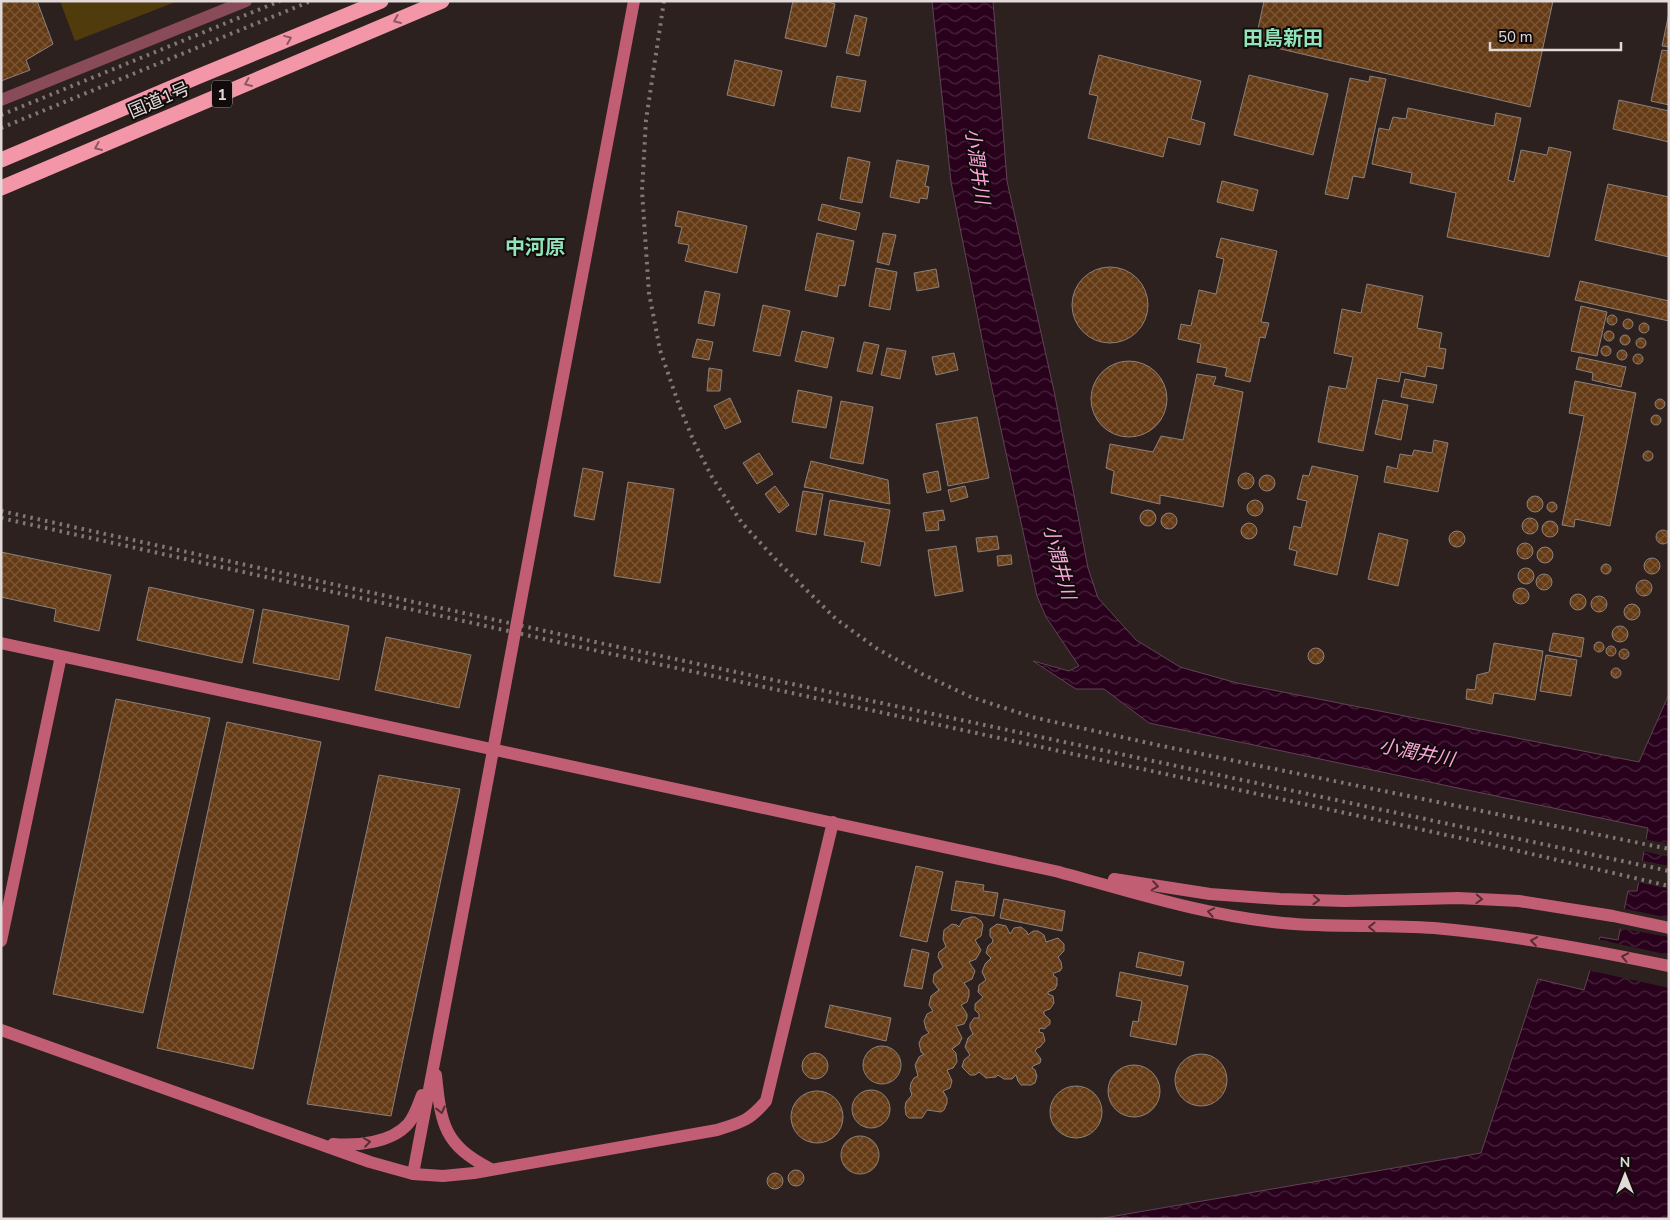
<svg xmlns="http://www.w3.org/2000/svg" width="1670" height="1220" viewBox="0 0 1670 1220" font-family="'Nunito Sans','Noto Sans JP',sans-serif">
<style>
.pitch{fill:#4f3b0c}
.water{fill:url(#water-waves);stroke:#604255}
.pier{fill:#2c211f}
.building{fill:url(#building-cross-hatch);stroke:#8b8079}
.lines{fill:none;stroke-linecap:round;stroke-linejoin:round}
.street{stroke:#894b58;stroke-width:12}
.secondary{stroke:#c25e74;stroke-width:12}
.highway{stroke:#f396a8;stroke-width:15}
.rail{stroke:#807776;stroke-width:4;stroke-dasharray:2.5 5;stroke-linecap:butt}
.secondary-bridge{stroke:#c25e74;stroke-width:12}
.oneway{stroke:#8d5861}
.oneway2{stroke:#582d35}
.labels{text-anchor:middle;stroke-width:4;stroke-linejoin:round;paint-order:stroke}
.shield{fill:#110c0b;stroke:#a39c9b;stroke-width:1}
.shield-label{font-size:16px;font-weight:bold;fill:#e1dad9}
.street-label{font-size:18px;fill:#e1dad9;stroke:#110c0b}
.water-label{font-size:19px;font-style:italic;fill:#ffa5dd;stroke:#110c0b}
.quarter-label{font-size:20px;font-weight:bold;fill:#91e3b9;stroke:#110c0b}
</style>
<defs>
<pattern id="water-waves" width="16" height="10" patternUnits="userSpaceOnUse" patternTransform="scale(1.25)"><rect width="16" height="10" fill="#29011d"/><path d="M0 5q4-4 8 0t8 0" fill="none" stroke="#48253d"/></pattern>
<pattern id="building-cross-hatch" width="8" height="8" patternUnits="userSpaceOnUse" patternTransform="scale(1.25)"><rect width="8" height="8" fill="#653b16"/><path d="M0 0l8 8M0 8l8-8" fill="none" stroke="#7b5737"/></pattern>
</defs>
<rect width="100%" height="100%" fill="#2c211f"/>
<path class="pitch" d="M60,1H178L75,41Z"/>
<path class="water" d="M932,1H993L1007,181L1054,391L1088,568L1098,598L1136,640L1180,667L1237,683L1639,762L1669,694V1219H1098L1481,1153L1538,979L1584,990L1600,937L1618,940L1628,891H1637L1648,828L1149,723L1104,689H1076L1033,661L1069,671L1079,666L1046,617L1037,596L990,379L951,182Z"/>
<path class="pier" d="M1644,839L1669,844V857L1642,851Z
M1640,860L1669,866V889L1636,882Z
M1622,908L1669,918V937L1618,928Z
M1597,939L1669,955V988L1587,970Z"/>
<path class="building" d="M1,1H37L53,44L26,60L30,70L1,81Z
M793,1H824L835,4L826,47L785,38Z
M1264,1H1553L1530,107L1255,43Z
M1669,13V47L1662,46Z
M855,15L867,18L859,56L846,53Z
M1662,50L1669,51V105L1651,101Z
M1099,55L1201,81L1191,119L1205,123L1200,145L1168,137L1163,157L1088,138L1098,96L1089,94Z
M735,60L782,71L774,106L727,95Z
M1249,75L1328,94L1313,155L1234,135Z
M837,76L866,81L860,112L831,107Z
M1370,76L1386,79L1364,178L1353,176L1348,199L1325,194L1350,78L1369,82Z
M1619,100L1669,111V142L1613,129Z
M1408,108L1494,126L1496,113L1521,118L1508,180L1514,182L1521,150L1547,155L1549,147L1571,152L1549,257L1447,237L1456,193L1410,183L1412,173L1372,164L1379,128L1389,130L1393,117L1406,119Z
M848,157L870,162L862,203L840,199Z
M897,160L929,166L925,186L929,187L927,199L920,198L919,203L890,197Z
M1222,181L1258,190L1253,211L1217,202Z
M1608,184L1669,197V257L1595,240Z
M822,204L860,213L856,230L818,220Z
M678,211L747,226L737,273L685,261L689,245L678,243L682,227L675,226Z
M817,233L854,241L845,286L839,285L837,297L805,290Z
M883,233L896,235L889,265L877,262Z
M1221,238L1277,251L1261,322L1269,323L1265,338L1260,337L1250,382L1225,376L1227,368L1197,362L1201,344L1178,339L1181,324L1191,326L1199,290L1216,294L1224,259L1216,257Z
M1072 305a38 38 0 1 1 76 0a38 38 0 1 1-76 0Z
M876,268L897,272L890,310L869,306Z
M936,269L939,287L917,291L914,273Z
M1580,281L1669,301V321L1575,300Z
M1367,284L1423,296L1417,328L1442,333L1439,348L1446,349L1443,369L1427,366L1425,377L1401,372L1399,382L1377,378L1363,451L1318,442L1329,386L1346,389L1353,357L1334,353L1342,309L1361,313Z
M705,291L720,294L714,326L698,323Z
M763,305L790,311L780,356L753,351Z
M1581,306L1607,312L1597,356L1571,351Z
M1607 320a5 5 0 1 1 10 0a5 5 0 1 1-10 0Z
M1623 324a5 5 0 1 1 10 0a5 5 0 1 1-10 0Z
M1639 328a5 5 0 1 1 10 0a5 5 0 1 1-10 0Z
M1604 336a5 5 0 1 1 10 0a5 5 0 1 1-10 0Z
M802,331L834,338L827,368L795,361Z
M1620 340a5 5 0 1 1 10 0a5 5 0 1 1-10 0Z
M1636 343a5 5 0 1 1 10 0a5 5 0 1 1-10 0Z
M697,339L713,342L709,360L692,357Z
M864,342L879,345L872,374L857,371Z
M1601 351a5 5 0 1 1 10 0a5 5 0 1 1-10 0Z
M887,348L906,351L900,379L881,375Z
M1617 355a5 5 0 1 1 10 0a5 5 0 1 1-10 0Z
M954,353L958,370L936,375L932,357Z
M1633 359a5 5 0 1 1 10 0a5 5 0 1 1-10 0Z
M1579,357L1626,367L1621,387L1592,380L1593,373L1576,369Z
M1091 399a38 38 0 1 1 76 0a38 38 0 1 1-76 0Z
M709,368L722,370L720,391H707Z
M1197,374L1216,377L1213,385L1243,392L1223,507L1160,495V504L1111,493L1114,471L1106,468L1110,444L1153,452L1161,436L1183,440Z
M1405,379L1437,385L1433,403L1401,397Z
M1575,381L1636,393L1610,526L1575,519L1574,527L1562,525L1584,416L1569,413Z
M798,390L832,397L826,428L792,422Z
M730,398L741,422L725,429L714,406Z
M1655 404a5 5 0 1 1 10 0a5 5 0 1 1-10 0Z
M1383,400L1408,405L1401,440L1375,434Z
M841,401L873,407L863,464L830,458Z
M1651 420a5 5 0 1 1 10 0a5 5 0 1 1-10 0Z
M977,417L989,478L948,486L936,424Z
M1434,440L1448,443L1438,492L1384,482L1387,466L1397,469L1400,454L1412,456L1414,450L1432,453Z
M1643 456a5 5 0 1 1 10 0a5 5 0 1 1-10 0Z
M759,453L773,474L757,484L743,463Z
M811,461L888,480L890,504L804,487Z
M1312,466L1358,476L1337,575L1294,565L1297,551L1289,549L1294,526L1301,528L1307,501L1297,499L1303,475L1309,476Z
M583,468L603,472L594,520L574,516Z
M938,471L941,490L927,493L923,474Z
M1238 481a8 8 0 1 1 16 0a8 8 0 1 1-16 0Z
M1259 483a8 8 0 1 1 16 0a8 8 0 1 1-16 0Z
M628,482L674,489L660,583L614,576Z
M775,486L789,505L779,513L765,494Z
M965,486L968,497L951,502L948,490Z
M803,491L823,494L816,535L796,531Z
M1527 504a8 8 0 1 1 16 0a8 8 0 1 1-16 0Z
M830,500L890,510L880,566L861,562L865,542L824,535Z
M1247 508a8 8 0 1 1 16 0a8 8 0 1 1-16 0Z
M1547 507a5 5 0 1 1 10 0a5 5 0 1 1-10 0Z
M943,510L945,520L938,521L939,530L926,531L923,513Z
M1140 518a8 8 0 1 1 16 0a8 8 0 1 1-16 0Z
M1161 521a8 8 0 1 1 16 0a8 8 0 1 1-16 0Z
M1522 526a8 8 0 1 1 16 0a8 8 0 1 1-16 0Z
M1542 529a8 8 0 1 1 16 0a8 8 0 1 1-16 0Z
M1241 531a8 8 0 1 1 16 0a8 8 0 1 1-16 0Z
M1656 537a7 7 0 1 1 14 0a7 7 0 1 1-14 0Z
M1449 539a8 8 0 1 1 16 0a8 8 0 1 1-16 0Z
M1379,533L1408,540L1398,586L1368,579Z
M997,536L999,549L978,552L976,538Z
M1517 551a8 8 0 1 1 16 0a8 8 0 1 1-16 0Z
M956,546L963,591L935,596L928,550Z
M1537 555a8 8 0 1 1 16 0a8 8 0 1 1-16 0Z
M1,552L111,575L99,631L54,621L56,609L1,597Z
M1011,555L1012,564L998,566L997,556Z
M1644 566a8 8 0 1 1 16 0a8 8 0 1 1-16 0Z
M1601 569a5 5 0 1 1 10 0a5 5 0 1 1-10 0Z
M1518 576a8 8 0 1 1 16 0a8 8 0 1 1-16 0Z
M1536 582a8 8 0 1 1 16 0a8 8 0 1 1-16 0Z
M1636 588a8 8 0 1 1 16 0a8 8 0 1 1-16 0Z
M149,587L254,610L242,663L137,640Z
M1513 596a8 8 0 1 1 16 0a8 8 0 1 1-16 0Z
M1570 602a8 8 0 1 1 16 0a8 8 0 1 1-16 0Z
M1591 604a8 8 0 1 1 16 0a8 8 0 1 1-16 0Z
M1624 612a8 8 0 1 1 16 0a8 8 0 1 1-16 0Z
M263,609L349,626L339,680L253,663Z
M1612 634a8 8 0 1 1 16 0a8 8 0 1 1-16 0Z
M1553,633L1584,638L1581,657L1549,651Z
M386,637L471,655L459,708L375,690Z
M1594 647a5 5 0 1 1 10 0a5 5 0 1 1-10 0Z
M1494,643L1543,651L1535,700L1494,693L1492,704L1466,699L1467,689L1475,690L1477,675L1489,672Z
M1606 651a5 5 0 1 1 10 0a5 5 0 1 1-10 0Z
M1308 656a8 8 0 1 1 16 0a8 8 0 1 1-16 0Z
M1619 654a5 5 0 1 1 10 0a5 5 0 1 1-10 0Z
M1546,655L1577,660L1571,696L1540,691Z
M1611 673a5 5 0 1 1 10 0a5 5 0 1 1-10 0Z
M116,699L210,718L143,1013L53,994Z
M227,722L321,742L253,1069L157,1048Z
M379,775L460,789L391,1116L307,1104Z
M916,866L943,872L927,942L900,936Z
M956,881L984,885L983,891L998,893L994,916L951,910Z
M1004,899L1065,911L1062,931L1000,918Z
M971,917H975L981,921L983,925L981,936L975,940L981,950L976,959L969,962L975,971L972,979L964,983L969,990V996L967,1002L961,1005L967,1014V1018L964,1024L956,1026L962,1038L959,1044L952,1049L956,1053L957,1062L953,1068L947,1070L952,1081L950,1088L943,1091L947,1098V1103L944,1110L941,1112L927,1110L922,1118H909L906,1115L905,1107L906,1102L912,1095L910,1089L911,1083L914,1078L918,1076L915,1065L919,1057L924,1054L921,1052L919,1043L922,1037L929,1033L926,1029L924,1021L927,1014L933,1011L929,1005L931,996L939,990L933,982L934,974L943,967L938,957L939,952L946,947L943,939L944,930L952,924L957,925L959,927L963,920Z
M997,924L1006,926L1010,934L1014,928L1021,927L1027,932L1028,935L1033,931H1038L1044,935L1046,942L1058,938L1064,944V951L1058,957L1061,962L1062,968L1060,971L1054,973L1053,975L1057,978V985L1055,989L1048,992V994L1053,996L1054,1003L1050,1009L1044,1011V1014L1050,1020V1024L1044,1029L1040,1028L1039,1032L1043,1033L1045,1041L1040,1047L1037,1048L1035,1051L1041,1059L1040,1063L1033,1066L1032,1068L1035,1070L1037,1076L1035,1083L1031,1085H1021L1018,1081L1016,1075L1012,1079H1004L998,1075L996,1077L986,1078L979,1072L975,1075H970L962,1067L964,1060L970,1055L965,1047L968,1038L973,1034L970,1028V1024L974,1018H979V1014L975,1010V1004L983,997L978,992L979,985L986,980L982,972L985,964L991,958L986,953L988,946L992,943L993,940L990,936V929Z
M912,949L929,953L922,989L904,986Z
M1139,952L1184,962L1181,976L1136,967Z
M1120,972L1188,986L1176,1045L1130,1036L1133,1021L1138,1022L1142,1001L1116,996Z
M830,1005L891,1018L886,1041L825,1027Z
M863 1065a19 19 0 1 1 38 0a19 19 0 1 1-38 0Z
M802 1066a13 13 0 1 1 26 0a13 13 0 1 1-26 0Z
M1175 1080a26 26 0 1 1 52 0a26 26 0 1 1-52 0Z
M1108 1091a26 26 0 1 1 52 0a26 26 0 1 1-52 0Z
M1050 1112a26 26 0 1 1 52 0a26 26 0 1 1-52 0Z
M852 1109a19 19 0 1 1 38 0a19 19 0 1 1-38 0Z
M791 1117a26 26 0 1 1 52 0a26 26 0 1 1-52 0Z
M841 1155a19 19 0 1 1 38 0a19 19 0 1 1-38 0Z
M788 1178a8 8 0 1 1 16 0a8 8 0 1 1-16 0Z
M767 1181a8 8 0 1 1 16 0a8 8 0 1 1-16 0Z"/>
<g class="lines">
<path class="street" d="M1,100L246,1"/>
<path class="secondary" d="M543,482L634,1
M1,643L1055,871C1130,891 1205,916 1283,923C1333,928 1384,924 1434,928C1513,935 1591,950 1669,966
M1114,879L1210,894L1280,899L1345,901L1458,898L1519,901L1613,916L1669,928
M1,941L61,656
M1,1030L370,1162L413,1174L443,1176L474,1173L717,1130C742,1122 749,1121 766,1101L833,822
M436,1075C441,1125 444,1145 491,1169
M333,1144C357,1146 391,1143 408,1124C415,1116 418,1105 422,1095
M413,1174L478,831"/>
<path class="highway" d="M1,160L197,77L381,1
M1,188L442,1"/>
<path class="rail" d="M664,1L646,120L642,191L649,293L660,350L679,405L694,442L712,477L742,523L779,563L836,619L876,648L922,674L971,697L1032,717L1162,746L1669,849
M1,115L280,1
M1,128L311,1
M1,511L600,643L1669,871
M1,518L598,651L1493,845L1669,886"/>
<path class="secondary-bridge" d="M478,831L543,482"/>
</g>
<defs><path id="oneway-chevron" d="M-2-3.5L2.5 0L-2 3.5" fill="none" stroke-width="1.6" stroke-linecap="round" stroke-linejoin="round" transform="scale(1.25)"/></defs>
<g class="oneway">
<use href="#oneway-chevron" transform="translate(397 20) rotate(157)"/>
<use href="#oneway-chevron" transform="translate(288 39) rotate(-22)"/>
<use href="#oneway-chevron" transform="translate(248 83) rotate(157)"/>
<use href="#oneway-chevron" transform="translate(98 147) rotate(157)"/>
</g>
<g class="oneway2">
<use href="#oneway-chevron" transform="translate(1155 886) rotate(8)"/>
<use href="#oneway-chevron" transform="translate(1479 899) rotate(3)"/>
<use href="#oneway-chevron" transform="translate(1316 900) rotate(2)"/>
<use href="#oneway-chevron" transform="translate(1211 912) rotate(-169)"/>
<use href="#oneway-chevron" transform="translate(1372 927) rotate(-179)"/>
<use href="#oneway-chevron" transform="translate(1534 941) rotate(-172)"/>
<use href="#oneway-chevron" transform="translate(1625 957) rotate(-168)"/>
<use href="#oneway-chevron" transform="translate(441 1110) rotate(76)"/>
<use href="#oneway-chevron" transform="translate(367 1142) rotate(-8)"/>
</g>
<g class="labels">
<rect class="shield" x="212" y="80.5" width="20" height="27" rx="4"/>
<g class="shield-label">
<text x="222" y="100">1</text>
</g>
<g class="street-label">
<text transform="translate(159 100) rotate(-23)" y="6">国道1号</text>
</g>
<g class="water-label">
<text transform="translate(978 166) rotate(82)" y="7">小潤井川</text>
<text transform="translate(1060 562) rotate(75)" y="7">小潤井川</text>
<text transform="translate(1417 752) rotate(11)" y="7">小潤井川</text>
</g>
<g class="quarter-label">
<text x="1283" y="45">田島新田</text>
<text x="535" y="254">中河原</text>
</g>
</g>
<rect width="1670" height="1220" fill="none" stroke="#e1dad9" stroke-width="5"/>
<g transform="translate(1625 1175)" stroke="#110c0b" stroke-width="4" paint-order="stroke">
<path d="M0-4L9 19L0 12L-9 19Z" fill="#e1dad9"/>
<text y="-8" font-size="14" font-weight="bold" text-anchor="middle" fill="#e1dad9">N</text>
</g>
<path d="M1490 42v8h131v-8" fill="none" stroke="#e1dad9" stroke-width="2.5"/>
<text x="1498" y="42" font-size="15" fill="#e1dad9" stroke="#110c0b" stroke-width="4" paint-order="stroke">50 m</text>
</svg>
